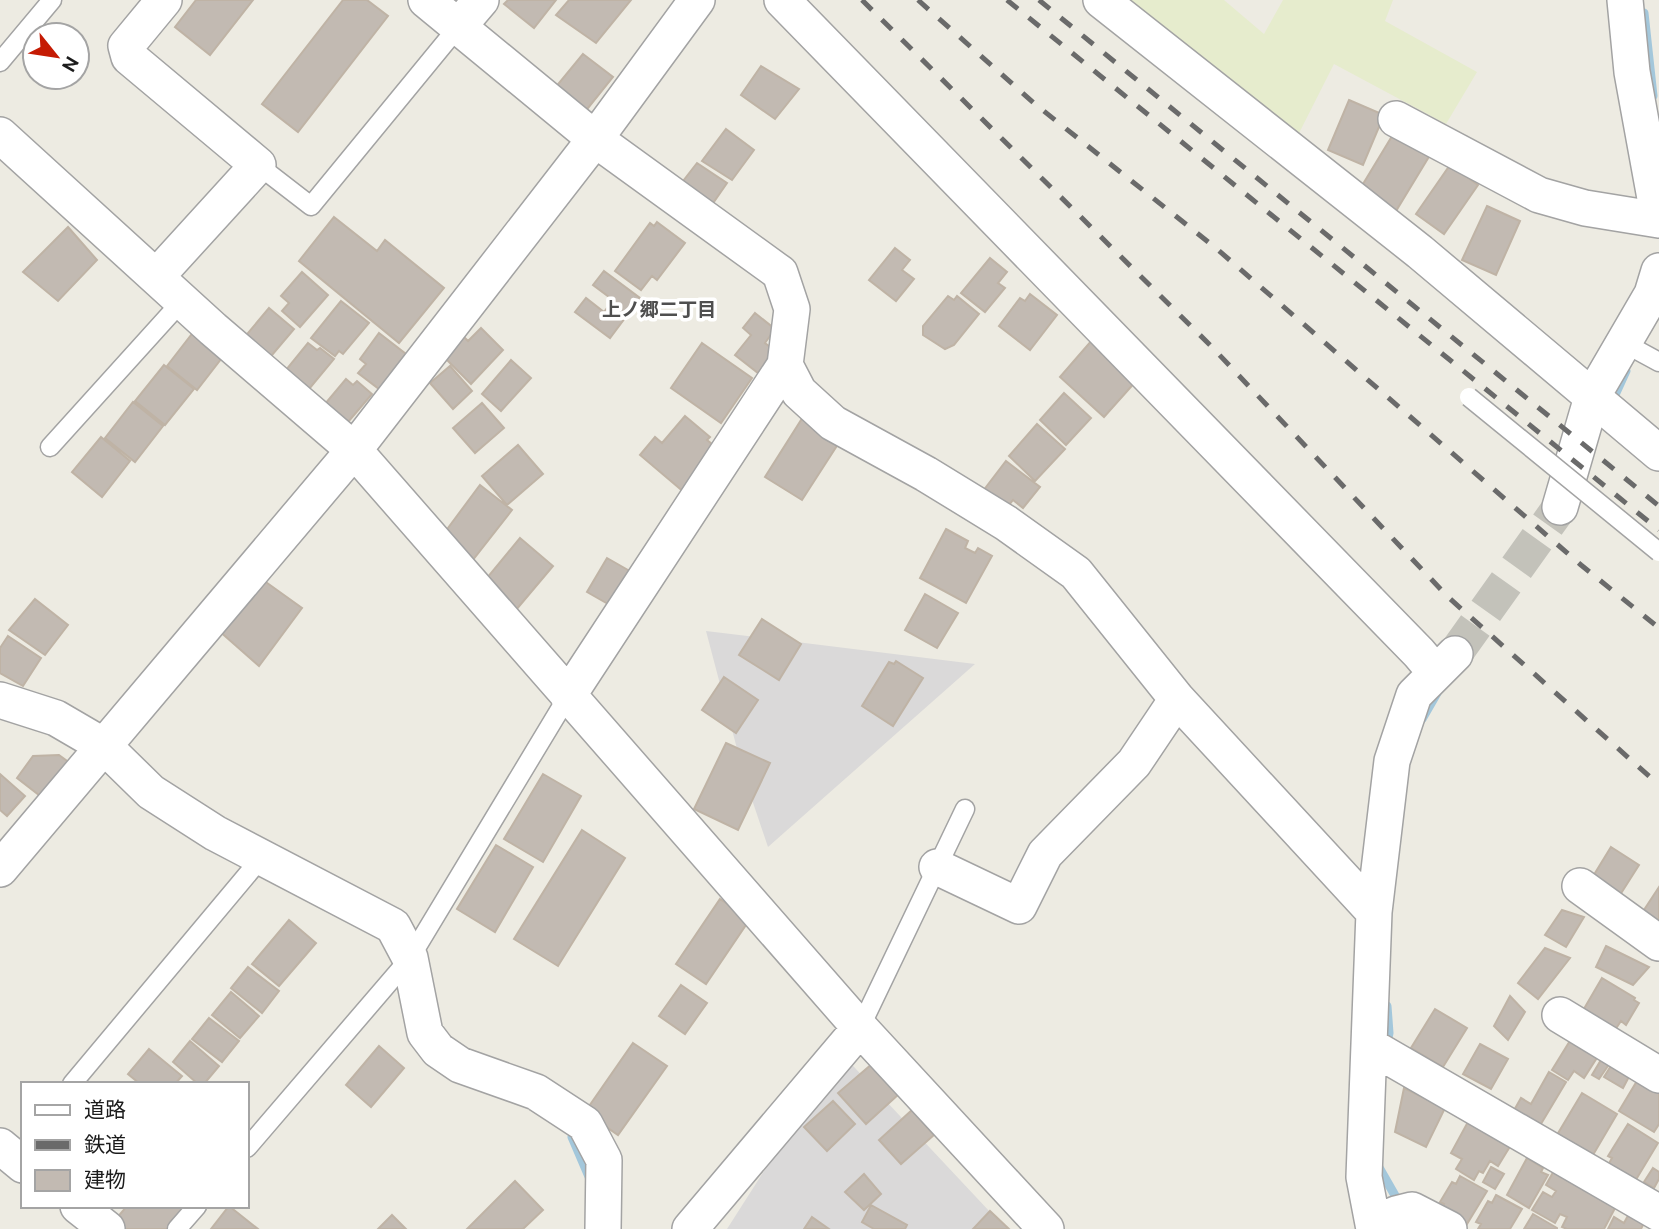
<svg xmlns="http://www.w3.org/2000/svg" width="1659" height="1229" viewBox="0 0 1659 1229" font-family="Ubuntu,'Noto Sans JP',sans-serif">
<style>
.residential{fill:#dad9d9}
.farmland{fill:#e6eccd}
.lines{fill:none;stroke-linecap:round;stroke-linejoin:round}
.stream{stroke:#a3c7db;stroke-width:9}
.building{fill:#c2bab2;stroke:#bfb3a5;stroke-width:2}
.street-tunnel{stroke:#c3c2ba;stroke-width:35;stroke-dasharray:35 18;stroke-linecap:butt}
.lane-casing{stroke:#a3a3a3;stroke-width:21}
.street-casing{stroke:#a3a3a3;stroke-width:38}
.lane{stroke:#fff;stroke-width:18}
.street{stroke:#fff;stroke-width:35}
.rail{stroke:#6a6a6a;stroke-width:5;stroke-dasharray:14 14;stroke-linecap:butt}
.lane-bridge-casing{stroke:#a3a3a3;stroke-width:21;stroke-linecap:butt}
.lane-bridge{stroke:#fff;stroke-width:18}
.labels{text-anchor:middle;stroke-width:7;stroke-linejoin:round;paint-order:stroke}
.neighbourhood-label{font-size:19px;font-weight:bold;fill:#4f4f4f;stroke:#fff}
</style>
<rect width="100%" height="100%" fill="#edebe2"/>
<path class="residential" d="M706,631L975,664L768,847L745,779Z
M840,1052L1006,1229H727Z"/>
<path class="farmland" d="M1117,0H1224L1264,34L1283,0H1393L1385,21L1477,72L1446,124L1334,64L1293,145Z"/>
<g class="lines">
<path class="stream" d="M1644,13L1653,96
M1615,395L1626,371
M1422,719L1437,693
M1386,1048L1389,1033L1387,1006
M572,1137L590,1179
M1377,1164L1401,1206"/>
</g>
<path class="building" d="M196,0H253L210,55L175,27Z
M343,0H367L388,16L298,132L262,104Z
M508,0H556L534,28L504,4Z
M569,0H631L596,43L556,15Z
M583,54L613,77L584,113L554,89Z
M761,66L799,89L775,119L741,95Z
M1349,100L1384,115L1363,165L1328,150Z
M1397,128L1433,150L1396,211L1360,189Z
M726,129L754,150L732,180L702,161Z
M697,163L727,183L711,206L680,185Z
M1450,165L1478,185L1444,234L1416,214Z
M1487,206L1520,221L1496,275L1462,260Z
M334,217L377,251L385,240L444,288L399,343L299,261Z
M657,222L685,243L657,280L652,276L641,290L615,271L650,223L654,226Z
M68,227L97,260L58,301L23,272Z
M895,248L910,260L902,270L914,279L896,301L869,280Z
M990,258L1007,272L998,283L1005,288L985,312L961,293Z
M604,271L640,298L610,338L575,312L586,298L604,312L613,300L593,285Z
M302,272L328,295L300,327L282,311L289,303L281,296Z
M1030,294L1057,315L1030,350L999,326L1020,298L1025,301Z
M948,296L954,300L957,296L979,314L954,345L945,349L923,335V326Z
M341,301L369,323L343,354L339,351L335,356L311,338Z
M269,308L294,329L267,361L238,345Z
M755,313L775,329L765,343L775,351L758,373L735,355L751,335L743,328Z
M481,328L503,350L471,384L440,353L460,333L468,341Z
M195,330L225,354L197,390L167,366Z
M379,333L406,354L379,389L358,373L366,364L360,359Z
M1093,339L1137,380L1104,417L1060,377Z
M308,343L317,350L320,348L334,359L304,395L281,376Z
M702,343L752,378L721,423L671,388Z
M511,360L531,378L501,411L482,394Z
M164,365L194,389L165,425L135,401Z
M450,366L472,391L453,409L430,383Z
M346,379L353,385L357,381L372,394L342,429L320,410Z
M1064,393L1091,418L1066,445L1040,420Z
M133,402L163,426L135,462L105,438Z
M482,403L504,428L475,453L453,428Z
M685,416L710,437L707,440L717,448L685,493L640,455L655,437L662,443Z
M803,417L840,441L802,500L765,477Z
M1037,424L1065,449L1035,481L1009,456Z
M101,437L130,461L102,497L72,472Z
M518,445L543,474L507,505L482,476Z
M1006,461L1040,487L1023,508L1013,500L1006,509L983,491Z
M480,485L512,510L472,561L442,536Z
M946,529L968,541L965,548L975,553L978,548L992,556L966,603L920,578Z
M520,538L553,566L510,617L477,590Z
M607,558L635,574L615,608L587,592Z
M263,580L302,608L259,666L218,630Z
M925,594L958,613L937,648L905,630Z
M35,599L68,625L45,655L9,630Z
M762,619L801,644L779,680L739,655Z
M8,636L41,658L23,686L0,673V648Z
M896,661L923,678L893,726L862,706L889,662L894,664Z
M724,677L758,700L736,733L702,710Z
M726,743L770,763L738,830L694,809Z
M59,755L74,766L48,802L17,778L33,756Z
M0,774L25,796L7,816L0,810Z
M543,774L581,796L543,862L504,839Z
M582,830L625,858L558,966L514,939Z
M496,845L533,867L495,932L457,909Z
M1611,847L1639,865L1620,895L1592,878Z
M1659,887V924L1642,913Z
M720,899L750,919L706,984L676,964Z
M1562,910L1584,917L1566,947L1545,935Z
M289,920L316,943L279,986L252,964Z
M1606,946L1649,967L1633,985L1596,967Z
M1545,948L1570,958L1538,999L1518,983Z
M248,967L279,991L262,1013L231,988Z
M1602,978L1635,998L1634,1000L1639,1003L1626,1025L1621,1021L1613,1033L1581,1014Z
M681,985L707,1003L685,1034L659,1016Z
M231,992L259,1016L240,1038L212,1015Z
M1510,996L1525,1012L1508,1040L1494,1026Z
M1435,1009L1467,1028L1443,1067L1411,1048Z
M209,1018L239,1041L222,1062L192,1039Z
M1573,1036L1600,1053L1584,1078L1574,1071L1568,1080L1552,1070Z
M190,1041L219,1066L204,1084H198L173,1062Z
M633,1043L667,1066L618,1135L585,1112Z
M1480,1044L1508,1059L1491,1089L1463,1074Z
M379,1046L404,1068L371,1107L346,1085Z
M149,1049L182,1076L175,1084H140L128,1074Z
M1604,1055L1612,1060L1599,1079L1592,1075Z
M1614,1061L1632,1071L1623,1088L1604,1077Z
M872,1064L899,1094L866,1124L838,1093Z
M1549,1072L1566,1082L1538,1129L1512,1114L1521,1098L1531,1104Z
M1640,1076L1659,1088V1124L1654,1132L1619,1111Z
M1404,1088L1445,1108L1426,1147L1395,1132Z
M1582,1093L1617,1114L1593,1155L1557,1135Z
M833,1101L855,1124L827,1151L804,1127Z
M912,1110L934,1135L901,1164L879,1140Z
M1469,1120L1514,1140L1498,1166L1490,1161L1483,1173L1479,1171L1474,1180L1456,1169L1462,1159L1451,1153Z
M1628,1124L1658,1143L1634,1183L1607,1167L1612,1158L1608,1156Z
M1527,1158L1543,1168L1541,1172L1548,1175L1529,1208L1507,1195Z
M1491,1167L1504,1174L1495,1189L1483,1182Z
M1556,1167L1607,1191L1602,1200L1615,1208L1604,1229H1567L1562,1227L1567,1217L1560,1214L1555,1223L1532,1210L1543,1192L1552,1197L1556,1191L1546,1185Z
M1653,1168L1659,1172V1179L1654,1188L1644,1182Z
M864,1174L881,1194L864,1210L845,1192Z
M1460,1176L1487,1191L1464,1229L1440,1213L1444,1204L1440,1202L1452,1182L1456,1184Z
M515,1181L543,1210L523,1229H467Z
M1496,1195L1522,1209L1510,1229H1478L1481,1224L1476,1222L1488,1201L1492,1203Z
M871,1205L907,1225L905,1229H874L862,1222Z
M127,1206H189L170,1229H126L115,1220Z
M229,1206L258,1229H211Z
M1631,1210L1646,1219L1641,1229H1608L1614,1217L1624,1223Z
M990,1211L1009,1229H973Z
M1533,1214L1557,1228V1229H1524Z
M392,1215L406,1229H378Z
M812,1217L829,1229H804Z"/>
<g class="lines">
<path class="street-tunnel" d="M1455,654L1560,507"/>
<g class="lane-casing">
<path id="lane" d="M0,62L52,0
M258,165L311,206L458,27
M1624,343L1659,362
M50,447L182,301
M860,1028L965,809
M72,1084L262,857
M247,1148L410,958L568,696
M177,1229L197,1206"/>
</g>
<g class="street-casing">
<path id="street" d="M426,0L595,139L780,273L792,309L785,365L568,696
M782,0L1419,653L1435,672
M1101,0L1420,252L1659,453
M1625,0L1632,72L1659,220
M458,27L481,0
M1396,119L1539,195L1585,208L1659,220
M0,135L213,329L354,450L860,1028L1046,1229
M156,277L258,165L129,57L126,46L164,0
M785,365L799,392L833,423L926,474L1006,523L1076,573L1177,699L1374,912
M1560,507L1592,397L1652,294L1659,271
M0,700L56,718L104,746L151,792L215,833L393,926L410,958L425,1033L438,1050L460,1065L536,1092L585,1124L604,1160L603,1229
M937,867L1019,906L1045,854L1134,763L1177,699
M0,869L354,450L595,139L697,0
M1580,886L1659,943
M1560,1015L1659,1075
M1370,1046L1659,1213
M0,1146L23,1165
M78,1206L107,1229
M1373,1224L1396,1214L1412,1210L1449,1229
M690,1229L860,1028
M1374,1229L1364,1177L1374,912L1392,761L1414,695L1455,654"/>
</g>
<use href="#lane" class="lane"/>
<use href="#street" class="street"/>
<path class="rail" d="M862,0L1210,345L1448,597L1659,785
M918,0L1035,104L1217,249L1581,565L1659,628
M1007,0L1659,530
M1039,0L1659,506"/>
<g class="lane-bridge-casing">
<path id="lane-bridge" d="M1469,397L1659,552"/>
</g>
<use href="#lane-bridge" class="lane-bridge"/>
</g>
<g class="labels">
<g class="neighbourhood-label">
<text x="659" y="316">上ノ郷二丁目</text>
</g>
</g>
<rect x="21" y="1082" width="228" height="126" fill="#ffffff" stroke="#a4a4a4" stroke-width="2"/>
<rect x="35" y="1105" width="35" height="10" fill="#ffffff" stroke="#a4a4a4" stroke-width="2"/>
<text x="84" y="1117" font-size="21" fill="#1c1c1c">道路</text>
<rect x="35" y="1140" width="35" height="10" fill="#6a6a6a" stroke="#a4a4a4" stroke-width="2"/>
<text x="84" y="1152" font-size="21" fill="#1c1c1c">鉄道</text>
<rect x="35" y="1170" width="35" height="21" fill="#c2bab2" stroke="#a4a4a4" stroke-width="2"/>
<text x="84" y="1187" font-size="21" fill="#1c1c1c">建物</text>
<g transform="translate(56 56) rotate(120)"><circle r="33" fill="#ffffff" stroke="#a4a4a4" stroke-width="2"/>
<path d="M0-5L12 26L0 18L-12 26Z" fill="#c51b04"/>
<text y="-10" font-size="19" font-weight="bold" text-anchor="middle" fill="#1c1c1c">N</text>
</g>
</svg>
